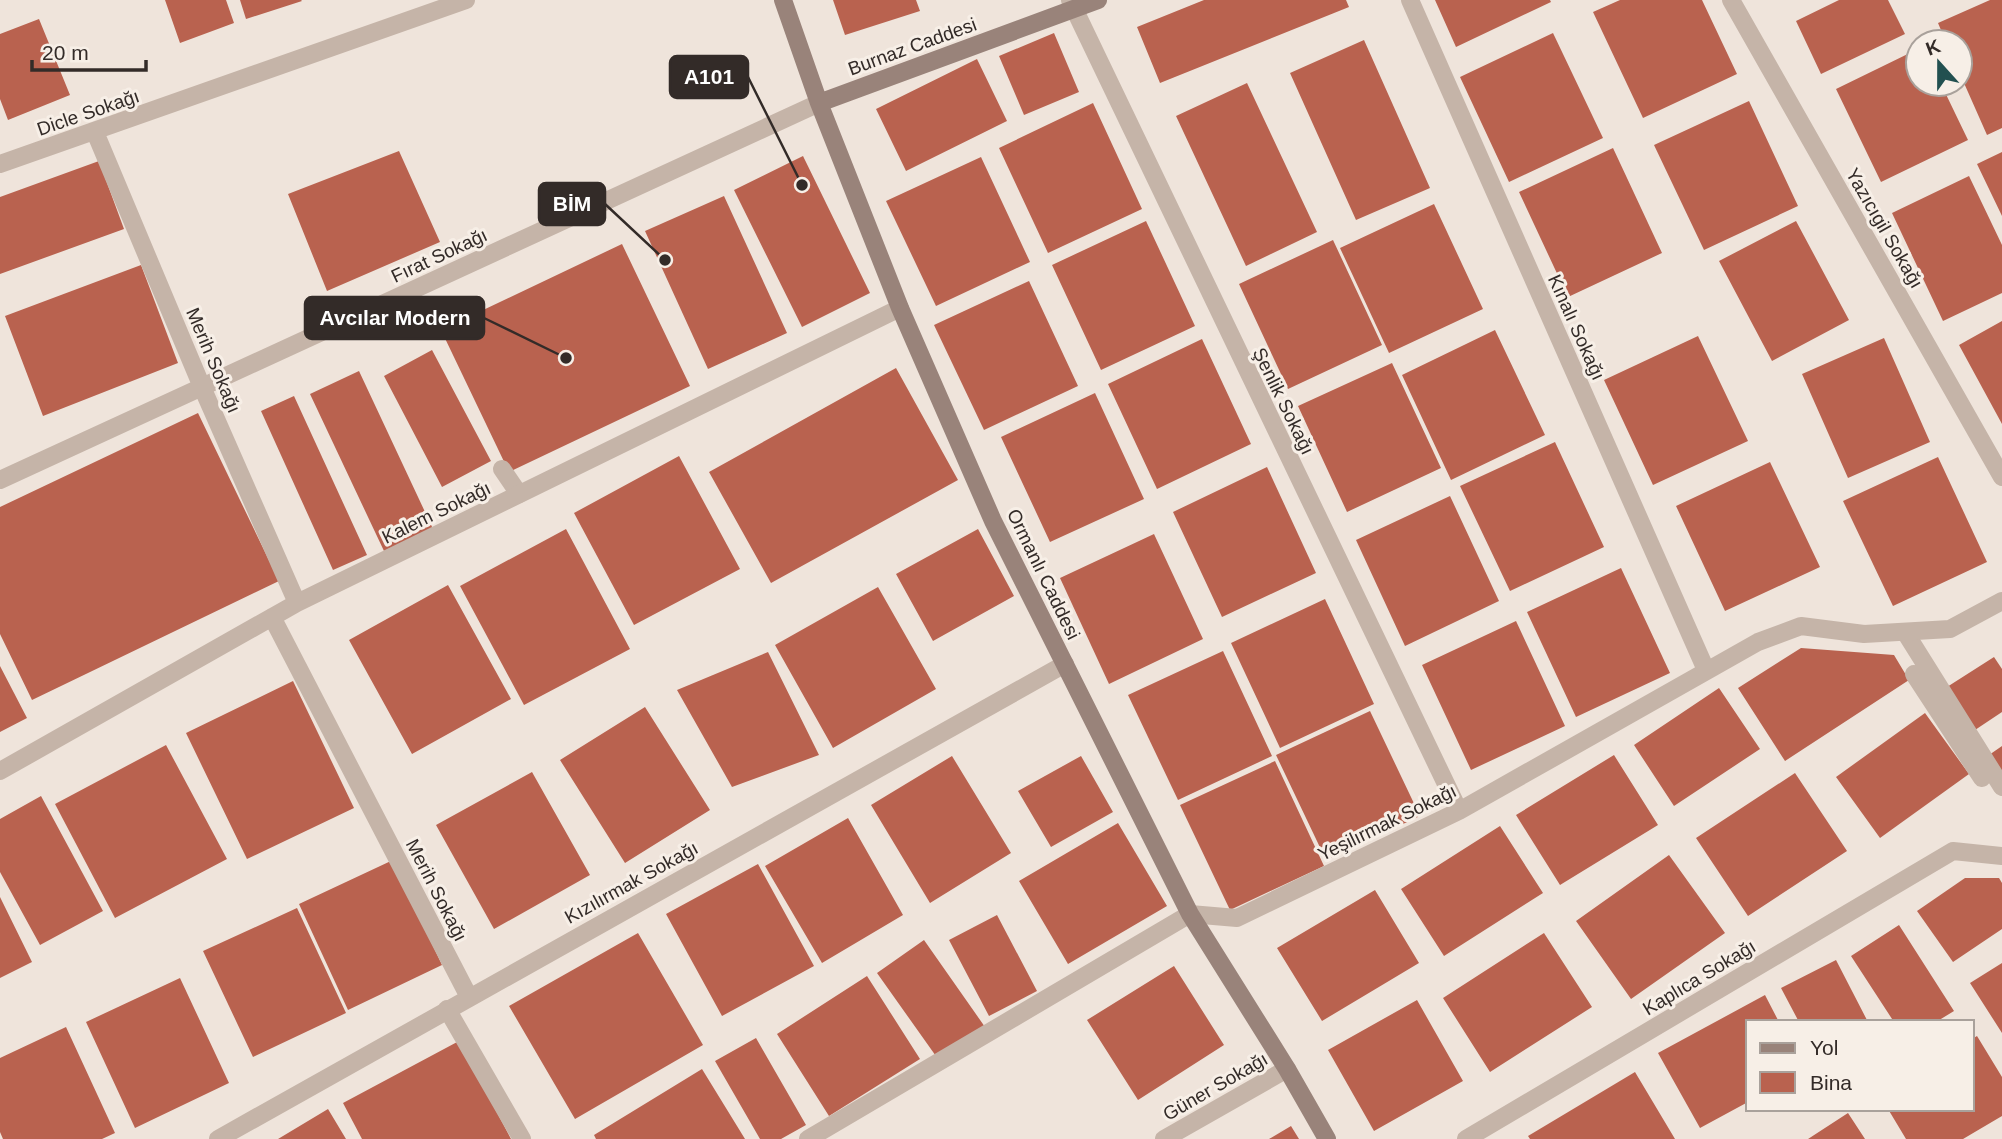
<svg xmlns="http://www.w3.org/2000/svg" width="2002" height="1139" viewBox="0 0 2002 1139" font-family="Arial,sans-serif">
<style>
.building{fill:#b9624f}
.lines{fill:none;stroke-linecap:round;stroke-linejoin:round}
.service{stroke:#c5b4a8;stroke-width:18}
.minor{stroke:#c5b4a8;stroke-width:18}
.secondary{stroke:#99837a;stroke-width:18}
.labels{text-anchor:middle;stroke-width:6;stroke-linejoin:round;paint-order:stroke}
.street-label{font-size:19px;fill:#332b28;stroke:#f7efe7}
.leader{fill:none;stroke:#332b28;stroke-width:2.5}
.callout-dot{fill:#332b28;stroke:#f7efe7;stroke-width:2.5}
.callout{fill:#332b28;stroke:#332b28;stroke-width:2.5}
.callout-label{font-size:21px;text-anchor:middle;font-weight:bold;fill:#fff}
</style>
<rect width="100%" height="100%" fill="#efe4db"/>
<path class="building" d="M165,0H226L234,23L180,43Z
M240,0H301L302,1L246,19Z
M833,0H916L920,11L845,35Z
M1204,0H1346L1349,7L1160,83L1137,27Z
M1435,0H1550L1551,2L1456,47Z
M1620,0H1702L1737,74L1643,118L1593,12Z
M1839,0H1888L1905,34L1821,74L1796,21Z
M1990,0H2002V128L1987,135L1960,74V42H1946L1938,23Z
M39,19L70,95L8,120L0,99V34Z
M1054,33L1079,92L1024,115L999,56Z
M1553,33L1603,138L1509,182L1460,77Z
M1364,40L1430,188L1356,220L1290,73Z
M1918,49V84H1941L1968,140L1881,182L1836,89Z
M977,59L1007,121L906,171L876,109Z
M1247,83L1317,232L1246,266L1176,116Z
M1749,101L1798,206L1704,250L1654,145Z
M1093,103L1142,209L1048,253L999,148Z
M1613,148L1662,253L1568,297L1519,192Z
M399,151L440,242L327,291L288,194Z
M2002,152V216L1977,164Z
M803,156L870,293L802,327L734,190Z
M981,157L1030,262L936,306L886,201Z
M99,161L124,229L0,274V197Z
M1969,176L2002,245V293L1943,321L1892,213Z
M724,196L787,333L708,369L645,231Z
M1434,204L1483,309L1389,353L1340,248Z
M1146,221L1195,326L1101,370L1052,265Z
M1796,221L1849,320L1772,361L1719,261Z
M1333,240L1382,345L1288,389L1239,284Z
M622,244L690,386L509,472L441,330Z
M141,265L178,363L43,416L5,316Z
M1029,281L1078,386L984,430L934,325Z
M2002,321V424L1959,345Z
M1495,330L1545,435L1451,480L1402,375Z
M1698,336L1748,441L1653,485L1604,380Z
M1884,338L1930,442L1848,478L1802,374Z
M1202,339L1251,444L1157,489L1108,384Z
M432,350L491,461L442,487L384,376Z
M1392,363L1441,468L1347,512L1298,406Z
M896,368L958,480L771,583L709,472Z
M359,371L433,529L384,551L310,394Z
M1095,393L1144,499L1050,542L1001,437Z
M294,396L367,555L333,570L261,411Z
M198,413L279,581L32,700L0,634V507Z
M1555,442L1604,547L1510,591L1460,486Z
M679,456L740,569L634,625L574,513Z
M1938,457L1987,562L1893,606L1843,501Z
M1770,462L1820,567L1725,611L1676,506Z
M1267,467L1316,573L1222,617L1173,512Z
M1450,496L1499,601L1405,646L1356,540Z
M566,529L630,649L524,705L460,586Z
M978,529L1014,596L933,641L896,574Z
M1154,534L1203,639L1109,684L1060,578Z
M1621,568L1670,673L1576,717L1527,612Z
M448,585L511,699L412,754L349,640Z
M878,587L936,689L833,748L775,645Z
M1325,599L1374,704L1280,748L1231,643Z
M1516,621L1565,726L1471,770L1422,665Z
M1801,648L1894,655L1909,680L1785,761L1738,688Z
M1223,651L1272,756L1178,800L1128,695Z
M768,652L819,755L732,787L677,690Z
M1994,657L2002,669V712L1975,730L1947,687Z
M0,666L27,718L0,732Z
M293,681L354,808L247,859L186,733Z
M1719,688L1760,749L1674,806L1634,745Z
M645,707L710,810L625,863L560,760Z
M1370,711L1420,816L1326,860L1276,755Z
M1925,713L1969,774L1880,838L1836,777Z
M166,745L227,859L115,918L55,804Z
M2002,746V774L1989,755Z
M1614,755L1658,825L1560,885L1516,815Z
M952,756L1011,853L930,903L871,805Z
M1081,756L1113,812L1051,847L1018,791Z
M1275,761L1324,866L1230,910L1180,805Z
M532,772L590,875L494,929L436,825Z
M1795,773L1847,851L1748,916L1696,838Z
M41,796L103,911L40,945L0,872V819Z
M848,818L903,915L822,963L765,866Z
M1118,823L1167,906L1068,964L1019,881Z
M1500,826L1543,893L1444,956L1401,889Z
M1669,855L1725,933L1631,999L1576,921Z
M393,860L442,965L348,1010L299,904Z
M758,864L814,966L722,1016L666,914Z
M1965,878H1999L2002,883V929L1953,962L1917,911Z
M1375,890L1419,963L1322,1021L1277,948Z
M0,897L32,962L0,978Z
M297,908L346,1013L253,1057L203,951Z
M997,915L1037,991L989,1016L949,940Z
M1899,925L1954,1011L1936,1022H1894L1851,956Z
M638,933L703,1045L575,1119L509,1006Z
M1544,933L1592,1007L1490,1072L1443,998Z
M924,940L985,1027L938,1059L877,973Z
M1836,960L1868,1022H1799L1781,988Z
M2002,963V1033L1970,983Z
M1174,966L1224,1045L1138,1100L1087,1020Z
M867,976L920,1059L829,1116L777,1034Z
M180,978L229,1083L135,1128L86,1022Z
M1765,995L1779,1022H1748V1102L1700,1128L1658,1053Z
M1417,1000L1463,1081L1374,1131L1328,1050Z
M66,1027L115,1133L102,1139H3L0,1132V1058Z
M1977,1036L2002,1077V1116L1963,1139H1906L1888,1109H1972V1039Z
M756,1038L806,1125L781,1139H760L715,1061Z
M459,1041L511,1139H362L343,1103Z
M702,1069L745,1139H596L594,1135Z
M1635,1072L1675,1139H1530L1528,1136Z
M328,1109L346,1139H278Z
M1848,1113L1865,1139H1808Z
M1291,1126L1299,1139H1269Z"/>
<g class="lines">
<path class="service" d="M502,469L519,494
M1905,632L2002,787
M1914,674L1982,778"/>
<path class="minor" d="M1070,0L1459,811
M1410,0L1706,670
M1731,0L2002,477
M95,132L202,387L297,603
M0,164L466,0
M0,480L819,103
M272,617L469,997
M0,771L297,603L900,308
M447,1009L522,1139
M218,1139L1065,664
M808,1139L1190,914L1237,918L1459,811L1758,642L1801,626L1864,634L1950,629L2002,601
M1164,1139L1287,1069
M1466,1139L1953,851L2002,856"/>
<path class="secondary" d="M783,0L819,103L900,308L993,521L1190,914L1287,1069L1327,1139
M819,103L1098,0"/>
</g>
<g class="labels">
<g class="street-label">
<text transform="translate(912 46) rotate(-20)" y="7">Burnaz Caddesi</text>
<text transform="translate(88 112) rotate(-19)" y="7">Dicle Sokağı</text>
<text transform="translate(1885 228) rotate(60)" y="7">Yazıcıgil Sokağı</text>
<text transform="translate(439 255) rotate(-25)" y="7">Fırat Sokağı</text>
<text transform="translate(1577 327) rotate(66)" y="7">Kınalı Sokağı</text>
<text transform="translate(214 360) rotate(67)" y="7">Merih Sokağı</text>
<text transform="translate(1284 401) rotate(64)" y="7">Şenlik Sokağı</text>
<text transform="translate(436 512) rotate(-26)" y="7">Kalem Sokağı</text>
<text transform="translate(1044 574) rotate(64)" y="7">Ormanlı Caddesi</text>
<text transform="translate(1387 822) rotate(-26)" y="7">Yeşilırmak Sokağı</text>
<text transform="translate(631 882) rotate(-29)" y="7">Kızılırmak Sokağı</text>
<text transform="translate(437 890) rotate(63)" y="7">Merih Sokağı</text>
<text transform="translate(1699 977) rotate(-31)" y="7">Kaplıca Sokağı</text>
<text transform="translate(1215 1086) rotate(-30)" y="7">Güner Sokağı</text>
</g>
</g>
<path class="leader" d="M802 185L748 77M665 260L605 204M566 358L484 318"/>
<g class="callout-dot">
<circle cx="802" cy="185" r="7"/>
<circle cx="665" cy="260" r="7"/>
<circle cx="566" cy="358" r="7"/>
</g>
<g class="callout">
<rect x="670" y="56" width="78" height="42" rx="7"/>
<rect x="539" y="183" width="66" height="42" rx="7"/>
<rect x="305" y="297" width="179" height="42" rx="7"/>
</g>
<g class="callout-label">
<text x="709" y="84">A101</text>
<text x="572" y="211">BİM</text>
<text x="395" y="325">Avcılar Modern</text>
</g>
<rect x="1746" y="1020" width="228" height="91" fill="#f7efe7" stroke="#a9a19b" stroke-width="2"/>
<rect x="1760" y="1043" width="35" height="10" fill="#99837a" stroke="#a9a19b" stroke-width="2"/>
<text x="1810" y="1055" font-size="21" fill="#332b28">Yol</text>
<rect x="1760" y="1072" width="35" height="21" fill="#b9624f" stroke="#a9a19b" stroke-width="2"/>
<text x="1810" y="1090" font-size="21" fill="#332b28">Bina</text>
<g transform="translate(1939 63) rotate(339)"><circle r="33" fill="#f7efe7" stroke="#a9a19b" stroke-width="2"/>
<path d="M0-5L12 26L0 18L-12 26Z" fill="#225050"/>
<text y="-10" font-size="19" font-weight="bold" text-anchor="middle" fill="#332b28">K</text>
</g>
<path d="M32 60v10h114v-10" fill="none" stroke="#332b28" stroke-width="3.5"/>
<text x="42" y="60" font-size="21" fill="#332b28" stroke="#f7efe7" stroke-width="5" paint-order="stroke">20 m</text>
</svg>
